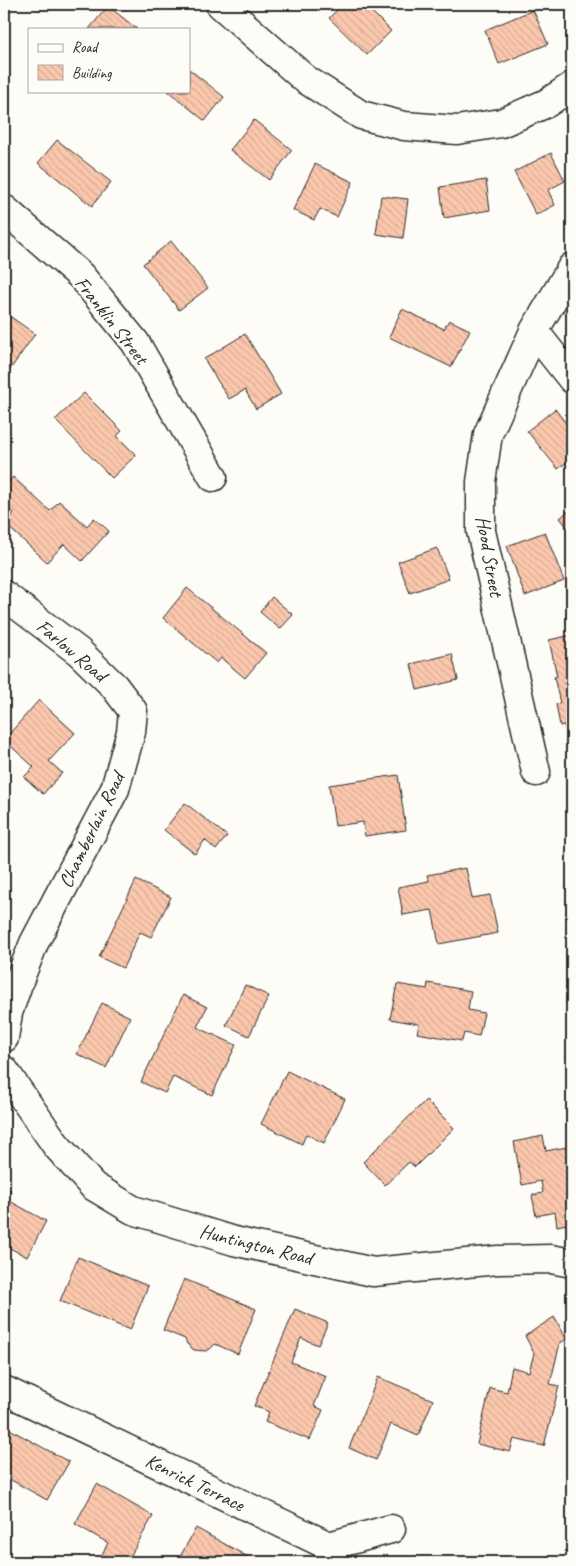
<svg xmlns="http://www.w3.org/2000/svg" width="576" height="1566" viewBox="0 0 576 1566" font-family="Caveat,sans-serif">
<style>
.building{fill:url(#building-back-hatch);stroke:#2b2b2b}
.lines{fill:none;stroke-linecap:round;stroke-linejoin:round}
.minor-casing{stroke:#2b2b2b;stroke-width:31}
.minor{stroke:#fdfcf7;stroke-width:28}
.labels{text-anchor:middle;stroke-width:5;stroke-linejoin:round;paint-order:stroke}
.street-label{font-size:20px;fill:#2b2b2b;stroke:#fdfcf7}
</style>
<defs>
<pattern id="building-back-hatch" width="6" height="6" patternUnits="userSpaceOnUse" patternTransform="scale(1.25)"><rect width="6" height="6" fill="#fcc8ad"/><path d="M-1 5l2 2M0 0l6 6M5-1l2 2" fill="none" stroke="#d8ac95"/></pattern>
</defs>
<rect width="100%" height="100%" fill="#fdfcf7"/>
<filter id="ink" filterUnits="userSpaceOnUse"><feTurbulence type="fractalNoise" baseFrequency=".02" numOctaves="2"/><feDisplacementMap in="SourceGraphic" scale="10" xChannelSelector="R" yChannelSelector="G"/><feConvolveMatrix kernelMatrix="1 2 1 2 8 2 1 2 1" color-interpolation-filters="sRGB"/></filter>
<g filter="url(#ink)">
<path class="building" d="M343,4H380L372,12L391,31L367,55L329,18Z
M108,6L137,29H89Z
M533,10L548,44L499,64L485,30Z
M189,69L224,97L205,121L168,91H189Z
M254,120L292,150L269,180L230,150Z
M57,140L111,182L92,206L38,163Z
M551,153L565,181L548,190L555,205L536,215L514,172Z
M315,164L353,182L337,217L320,209L314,220L293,210Z
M486,180L490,210L444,218L440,187Z
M381,196L408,199L403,238L376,234Z
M171,241L208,288L179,310L143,264Z
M402,309L444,329L449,320L470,330L451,367L389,337Z
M4,312L35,334L9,371L4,367Z
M245,334L281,394L256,409L245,390L229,399L204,359Z
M84,393L122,431L117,436L136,455L112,478L55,420Z
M555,409L572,431V458L558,469L527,431Z
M13,477L50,511L59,501L87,526L94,518L109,531L82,561L64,544L47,562L5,524L14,513L4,504V487Z
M572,508V533L560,518Z
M545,532L564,581L525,596L507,546Z
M437,548L449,579L410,593L398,562Z
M187,588L266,653L245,678L221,658L217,663L163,618Z
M272,597L293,615L280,629L260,612Z
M572,635V740H571L570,737H567L564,725L560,726L556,704L560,703L554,677L557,676L549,640Z
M452,654L458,680L417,690L411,664Z
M39,700L75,733L49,761L62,773L43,794L24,777L34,767L4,740Z
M398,775L406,830L365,836L363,822L335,826L329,785Z
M185,803L227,836L216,850L205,840L195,854L164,830Z
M466,868L472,898L490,895L498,933L439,944L432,910L403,915L398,887L429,881L427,875Z
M136,880L171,897L151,937L140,932L123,968L99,957Z
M428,983L471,991L468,1010L484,1013L479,1036L464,1033L462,1041L417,1033L419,1024L390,1019L397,984L427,989Z
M245,985L269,996L249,1036L226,1025Z
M183,995L207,1007L197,1027L236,1045L212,1095L173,1077L165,1093L141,1082Z
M102,1003L130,1017L106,1068L77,1054Z
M287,1071L345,1099L324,1143L306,1134L302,1144L261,1124Z
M426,1100L454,1128L415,1167L409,1162L385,1185L363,1162Z
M543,1136L546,1151L572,1146V1223L557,1226L555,1212L536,1216L532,1195L543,1193L541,1181L522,1185L514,1142Z
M4,1187L11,1190L6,1199L46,1221L27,1257L4,1245Z
M78,1257L148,1286L130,1330L60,1301Z
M184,1279L256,1309L238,1354L215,1344L210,1349L206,1351L194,1350L187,1344L185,1339L163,1330Z
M295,1309L328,1323L318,1345L301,1338L291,1362L326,1376L314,1406L323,1410L310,1440L265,1422L269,1412L254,1406Z
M554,1317L567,1339L560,1343L550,1384L559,1386L544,1446L514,1439L510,1452L477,1444L490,1388L507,1392L512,1367L529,1372L534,1353L525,1336Z
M378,1377L433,1400L418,1436L391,1424L376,1460L349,1448Z
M4,1426L69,1462L47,1500L4,1476Z
M97,1484L153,1516L127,1562H113L101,1556L108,1543L75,1524Z
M196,1528L257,1562H177Z"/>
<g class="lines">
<g class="minor-casing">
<path id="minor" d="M220,4L305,79L361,115L404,126L457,130L501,123L547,103L572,86
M4,209L81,276L135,342L213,477
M534,331L572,379
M4,595L79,652L114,686L133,711L131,732L115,789L34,943L20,978L8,1013L4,1038
M536,772L481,531V482L488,434L534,331L572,267
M4,1070L56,1145L93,1186L133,1210L234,1241L373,1272L498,1260L551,1259L572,1263
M4,1390L329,1546L391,1529"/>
</g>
<use href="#minor" class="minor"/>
</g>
</g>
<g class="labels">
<g class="street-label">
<text transform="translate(112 320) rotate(52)" y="7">Franklin Street</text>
<text transform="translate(490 556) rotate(80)" y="7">Hood Street</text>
<text transform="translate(72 650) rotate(40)" y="7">Farlow Road</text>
<text transform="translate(91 830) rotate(-64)" y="7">Chamberlain Road</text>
<text transform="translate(256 1244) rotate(14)" y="7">Huntington Road</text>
<text transform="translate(195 1482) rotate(26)" y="7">Kenrick Terrace</text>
</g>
</g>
<rect width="576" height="1566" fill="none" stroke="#fdfcf7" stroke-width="20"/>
<rect x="10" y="10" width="556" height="1546" fill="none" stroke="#2b2b2b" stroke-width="2" filter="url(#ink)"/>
<rect x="28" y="28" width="162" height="65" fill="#fdfcf7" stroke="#a9a8a5"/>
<rect x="38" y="44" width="25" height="8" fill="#fdfcf7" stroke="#a9a8a5"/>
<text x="72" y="52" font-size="15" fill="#2b2b2b">Road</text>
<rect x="38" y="65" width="25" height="15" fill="url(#building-back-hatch)" stroke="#a9a8a5"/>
<text x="72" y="78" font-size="15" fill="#2b2b2b">Building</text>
</svg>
